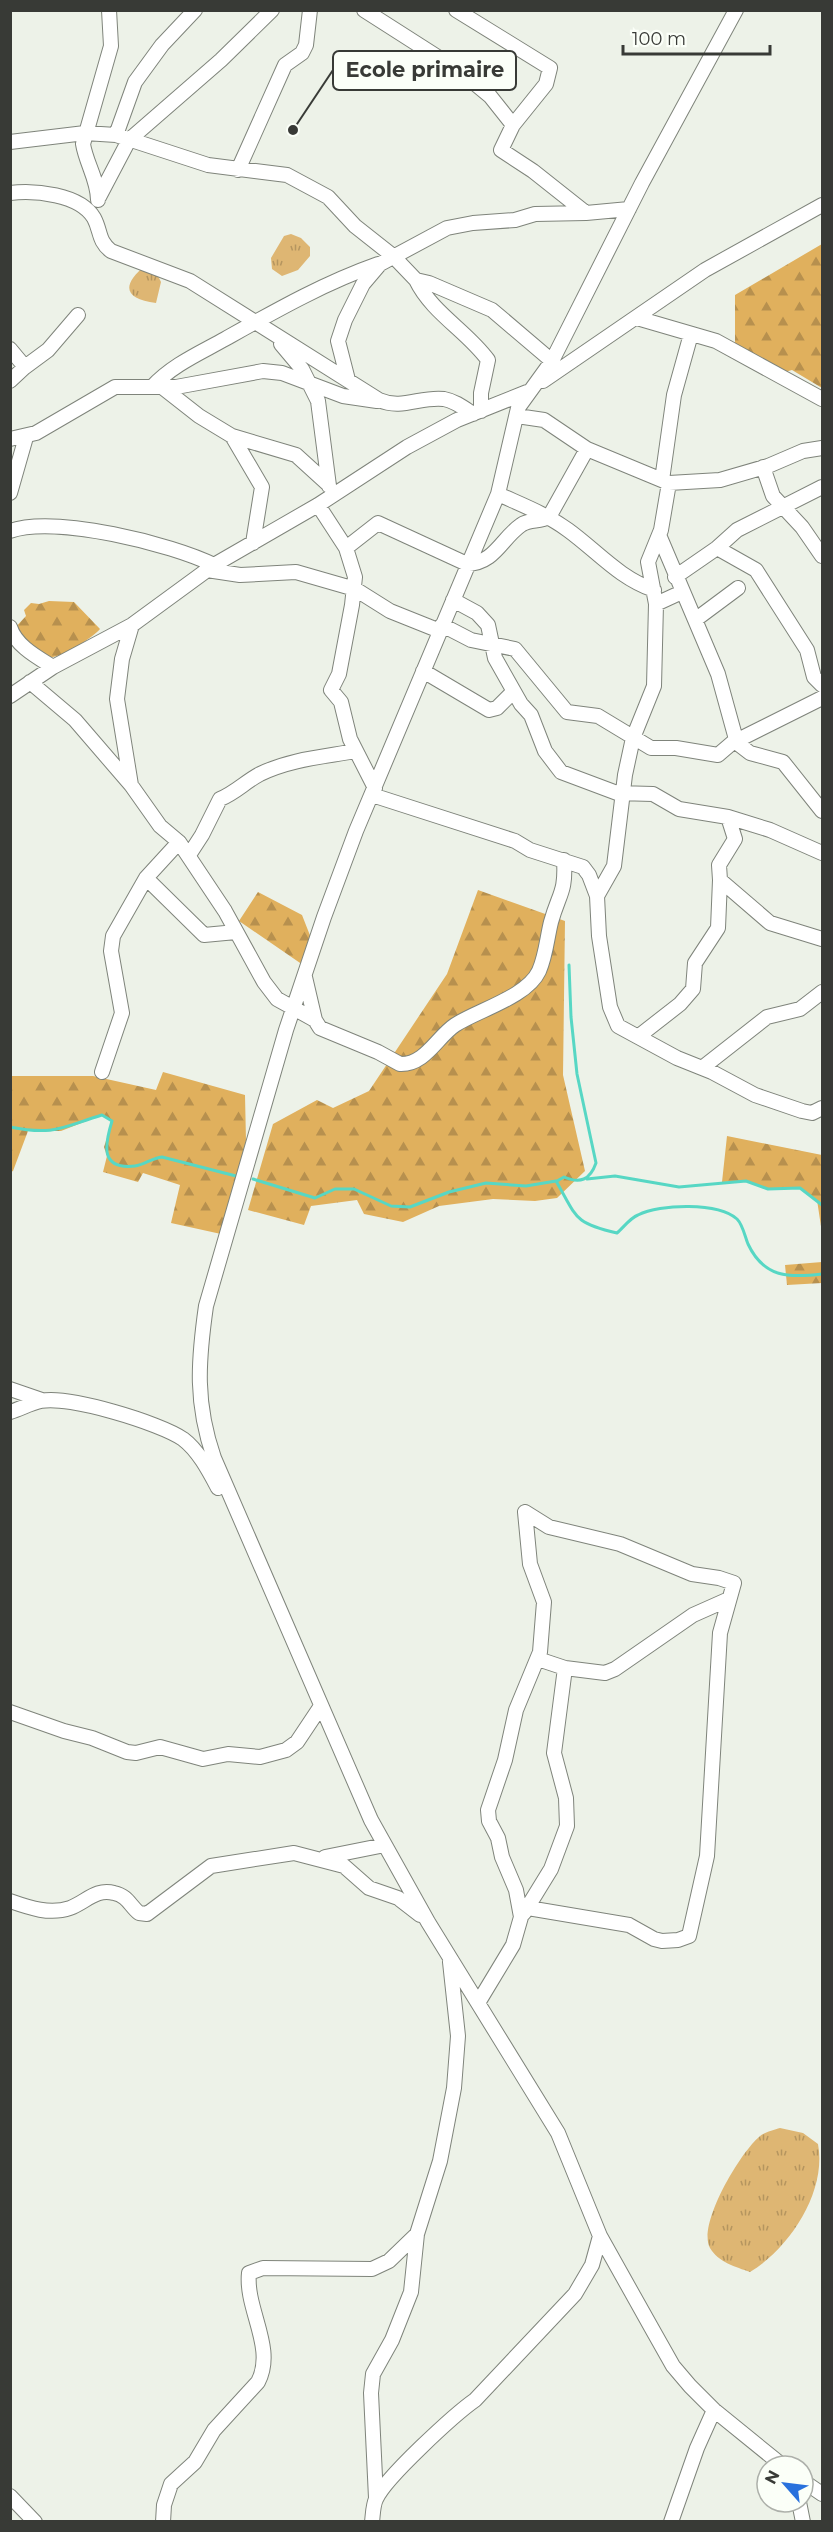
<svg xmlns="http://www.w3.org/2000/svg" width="833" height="2532" viewBox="0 0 833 2532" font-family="Montserrat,sans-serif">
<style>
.grass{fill:url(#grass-tufts)}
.forest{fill:url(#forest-firs)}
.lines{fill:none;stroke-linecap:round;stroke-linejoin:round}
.stream{stroke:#57d7c4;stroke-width:3}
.minor-casing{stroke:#7f847b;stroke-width:16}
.minor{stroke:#fff;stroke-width:14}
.leader{fill:none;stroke:#383a36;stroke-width:2}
.callout-dot{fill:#383a36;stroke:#fbfff8;stroke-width:2}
.callout{fill:#fbfff8;stroke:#383a36;stroke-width:2}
.callout-label{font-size:21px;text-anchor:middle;font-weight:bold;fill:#383a36}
</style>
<defs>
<pattern id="grass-tufts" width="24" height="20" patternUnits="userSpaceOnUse" patternTransform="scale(1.5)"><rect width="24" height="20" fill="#deb673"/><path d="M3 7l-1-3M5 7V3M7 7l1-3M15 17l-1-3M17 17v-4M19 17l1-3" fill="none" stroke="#b5955f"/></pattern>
<pattern id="forest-firs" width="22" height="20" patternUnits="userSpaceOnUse" patternTransform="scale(1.5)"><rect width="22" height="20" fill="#e0b05d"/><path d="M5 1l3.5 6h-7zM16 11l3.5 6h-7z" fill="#b7904e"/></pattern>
</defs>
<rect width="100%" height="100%" fill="#edf2e8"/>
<path class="grass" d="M291,234L301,238L310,247V256L298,270L282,276L272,269L271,258L284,236Z
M146,265L157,274L161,282L156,303C125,299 120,286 146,265Z
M780,2128L803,2133L818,2144C827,2191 790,2248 750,2272C736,2267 718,2262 710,2248C697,2225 740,2153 759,2137C764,2132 774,2130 780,2128Z"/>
<path class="forest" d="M822,244V388L792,370L778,374L735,348V295Z
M49,601L74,602L100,629C94,637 57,661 47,657C35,653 22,639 12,631L26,616L24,610L31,603L39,604Z
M478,890L565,921L563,1075L585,1171L557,1198L535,1201L493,1199L439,1206L403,1222L364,1214L357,1200L311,1206L304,1225L248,1210L273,1124L317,1100L333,1108L369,1091L447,974Z
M258,892L302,915L311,938L303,965L239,921Z
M163,1072L245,1095L246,1141L221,1234L171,1223L180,1185L143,1173L138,1182L103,1172L107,1156L104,1147L112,1122L102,1115L61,1131H28L13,1171L11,1172L10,1076H93L156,1090Z
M727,1136L822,1155V1233L817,1200L800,1188L768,1189L746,1181L722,1182Z
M822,1262V1283L787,1285L785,1265Z"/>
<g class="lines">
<path class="stream" d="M10,1127C55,1136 62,1127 102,1115L112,1121C105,1144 99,1170 135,1166C144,1165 152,1158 162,1157L236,1176
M253,1179L315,1198L335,1189H354L391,1206L410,1207L449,1192L486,1183L526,1186L556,1181C577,1217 573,1223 617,1233C623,1228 630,1218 638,1215C660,1204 718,1202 737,1219C743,1225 745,1237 748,1244C764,1278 789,1278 822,1274
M587,1179L615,1176L679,1187L746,1181L768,1189L800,1188L822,1205
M557,1181L564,1177C580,1184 590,1180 596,1163L577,1074L571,1017L569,965"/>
<g class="minor-casing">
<path id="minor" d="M364,10L461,72L490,96L513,125
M456,10L550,68L546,84L513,125L501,150L533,171L586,213
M736,10L642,183L552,361L518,408L498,494L356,831L324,917L286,1030L206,1306C198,1362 195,1403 214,1458L371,1820L428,1922L558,2133L600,2236L651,2327L673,2366L690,2386L714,2410L783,2466
M116,135L135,82L162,45L195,10
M10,142L85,133L116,135L208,165L287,175L328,197L355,226L393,256L416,280L429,283L492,310L552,361
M238,170L285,65L302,53L306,45L310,10
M10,193C34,190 80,194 94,218C101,231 98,241 111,251L190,281L379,400C402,410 421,396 444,399C455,401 464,408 473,414
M99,197L129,140L221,60L272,10
M98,200C98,180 86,163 83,144L111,46L109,10
M416,280C432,313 467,331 488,360L481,393V411
M637,318L716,341L822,399
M281,344L302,369L318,401L329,486
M10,349L25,367L48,350L78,315
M348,380L338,341L345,320L363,284L380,264L447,228L473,223L515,220L535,214L586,213L629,209
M10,381L25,367
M543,381L705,270L822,205
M152,387C172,365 200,353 225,339C275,311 324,283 378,264
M162,387L199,416L232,436L296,455L329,485
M517,416L544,420L587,449L669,483L720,480L768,466L803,451L822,448
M232,436L262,487L253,543
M10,439L36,433L115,387H176L263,371L282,373L343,396L377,401
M763,467L773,496L802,527L822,556
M662,480L674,395L691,334
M669,483L661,530L648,562L656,604L654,686L633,738L625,775L614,866L597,896L599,936L610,1007L618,1026L677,1058L712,1072L755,1095L802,1111L812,1113L822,1108
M10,493L26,437
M498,494C522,505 546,514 568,530C597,551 619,578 654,590
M318,505L346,548L355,577L352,605L339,674L331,690L341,702L350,739L375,788
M10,531C55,515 172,544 214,565
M659,535L718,674L737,743L750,753L783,762L822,811
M346,548L378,523L467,564C495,563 501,539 521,525C529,519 539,522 549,517L587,449
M717,548L756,570L807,650L814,677L822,685
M207,570L240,575L296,572L355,589L390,611L440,631
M675,577L717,548L737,530L822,487
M453,600L477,613L488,625L495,658L521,704L531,715L545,751L561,772L617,793L653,794L679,809L728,817L770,830L822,853
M656,604L682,592
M695,620L738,588
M442,625L471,640L515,649L567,712L598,716L651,748H676L718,755L732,743L822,698
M10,627C16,646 37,657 53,667
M423,671L489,710L497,708L513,692
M30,682L75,720L131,785L160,826L179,842L225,911L264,982L277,999L315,1020L320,1028L378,1052L400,1064C425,1065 437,1037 455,1025C478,1010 527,997 539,971C546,955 547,938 551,922C559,893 566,893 564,860
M10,696L53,667L132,625L214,565L318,505L407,447L457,420L527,392
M131,785L117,699L122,659L132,625
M372,795L515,841L530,850L583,867L589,875L597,896
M728,817L735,839L719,865L720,880L770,923L822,939
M189,855L202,835L220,799C235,793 245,782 260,774C291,759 323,757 356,751
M146,878L204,935L236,932
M305,977L315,1020
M639,1036L680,1004L693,989L695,963L718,928L720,880
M702,1068L767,1017L800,1009L822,992
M102,1072L122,1013L111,951L113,936L146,878L179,842
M10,1389L42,1400
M10,1412C20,1409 31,1403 41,1401C68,1395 160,1423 183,1439C198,1450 209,1471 218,1488
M525,1512L549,1527L620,1544L692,1574L719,1578L734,1583L720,1633L707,1856L689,1936L678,1940L662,1941L654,1939L629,1925L528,1908
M538,1659L565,1668
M10,1712L64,1731L92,1738L127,1752L136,1753L160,1747L203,1759L228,1754L260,1757L286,1750L297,1742L321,1706
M325,1857L385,1845
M10,1901C30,1908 50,1915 70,1908C86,1902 96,1888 114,1893C128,1896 130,1906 139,1913L147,1914L211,1866L294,1853L344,1866L369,1888L398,1898L420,1915
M524,1913L551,1869L567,1826L566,1798L554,1753L565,1668L605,1673L615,1669L693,1615L729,1599
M478,2003L513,1945L521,1917L516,1890L502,1857L498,1838L489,1821L488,1810L505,1760L516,1710L540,1652L544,1602L530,1564L525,1512
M803,2481L822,2494
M10,2496L35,2522
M376,2498L371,2393L373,2374L392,2340L411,2292L417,2234L440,2161L454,2088L458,2036L450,1962
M799,2502L803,2522
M163,2522L164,2505L171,2484L195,2462L214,2430L258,2382C276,2348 245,2309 249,2273L263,2268L372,2269L389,2261L417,2234
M372,2522C373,2514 373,2505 376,2499C385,2478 455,2414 475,2400L575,2294L592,2265L600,2236
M671,2522L697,2448L714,2410"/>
</g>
<use href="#minor" class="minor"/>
</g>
<path class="leader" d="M293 130L333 70"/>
<circle class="callout-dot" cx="293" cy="130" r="6"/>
<rect class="callout" x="333" y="51" width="183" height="39" rx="6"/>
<g class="callout-label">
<text x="425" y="77">Ecole primaire</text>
</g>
<rect width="833" height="2532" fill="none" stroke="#383a36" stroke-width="24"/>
<g transform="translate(785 2484) rotate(298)"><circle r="28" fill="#fbfff8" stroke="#adb0aa" stroke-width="1.5"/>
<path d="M0-4.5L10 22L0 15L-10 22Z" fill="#2971dd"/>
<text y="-9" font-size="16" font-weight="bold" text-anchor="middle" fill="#383a36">N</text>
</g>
<path d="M623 45v9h147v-9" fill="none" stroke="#383a36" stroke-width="3"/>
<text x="632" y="45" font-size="18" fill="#383a36" stroke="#fbfff8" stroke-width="4.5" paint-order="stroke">100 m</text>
</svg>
